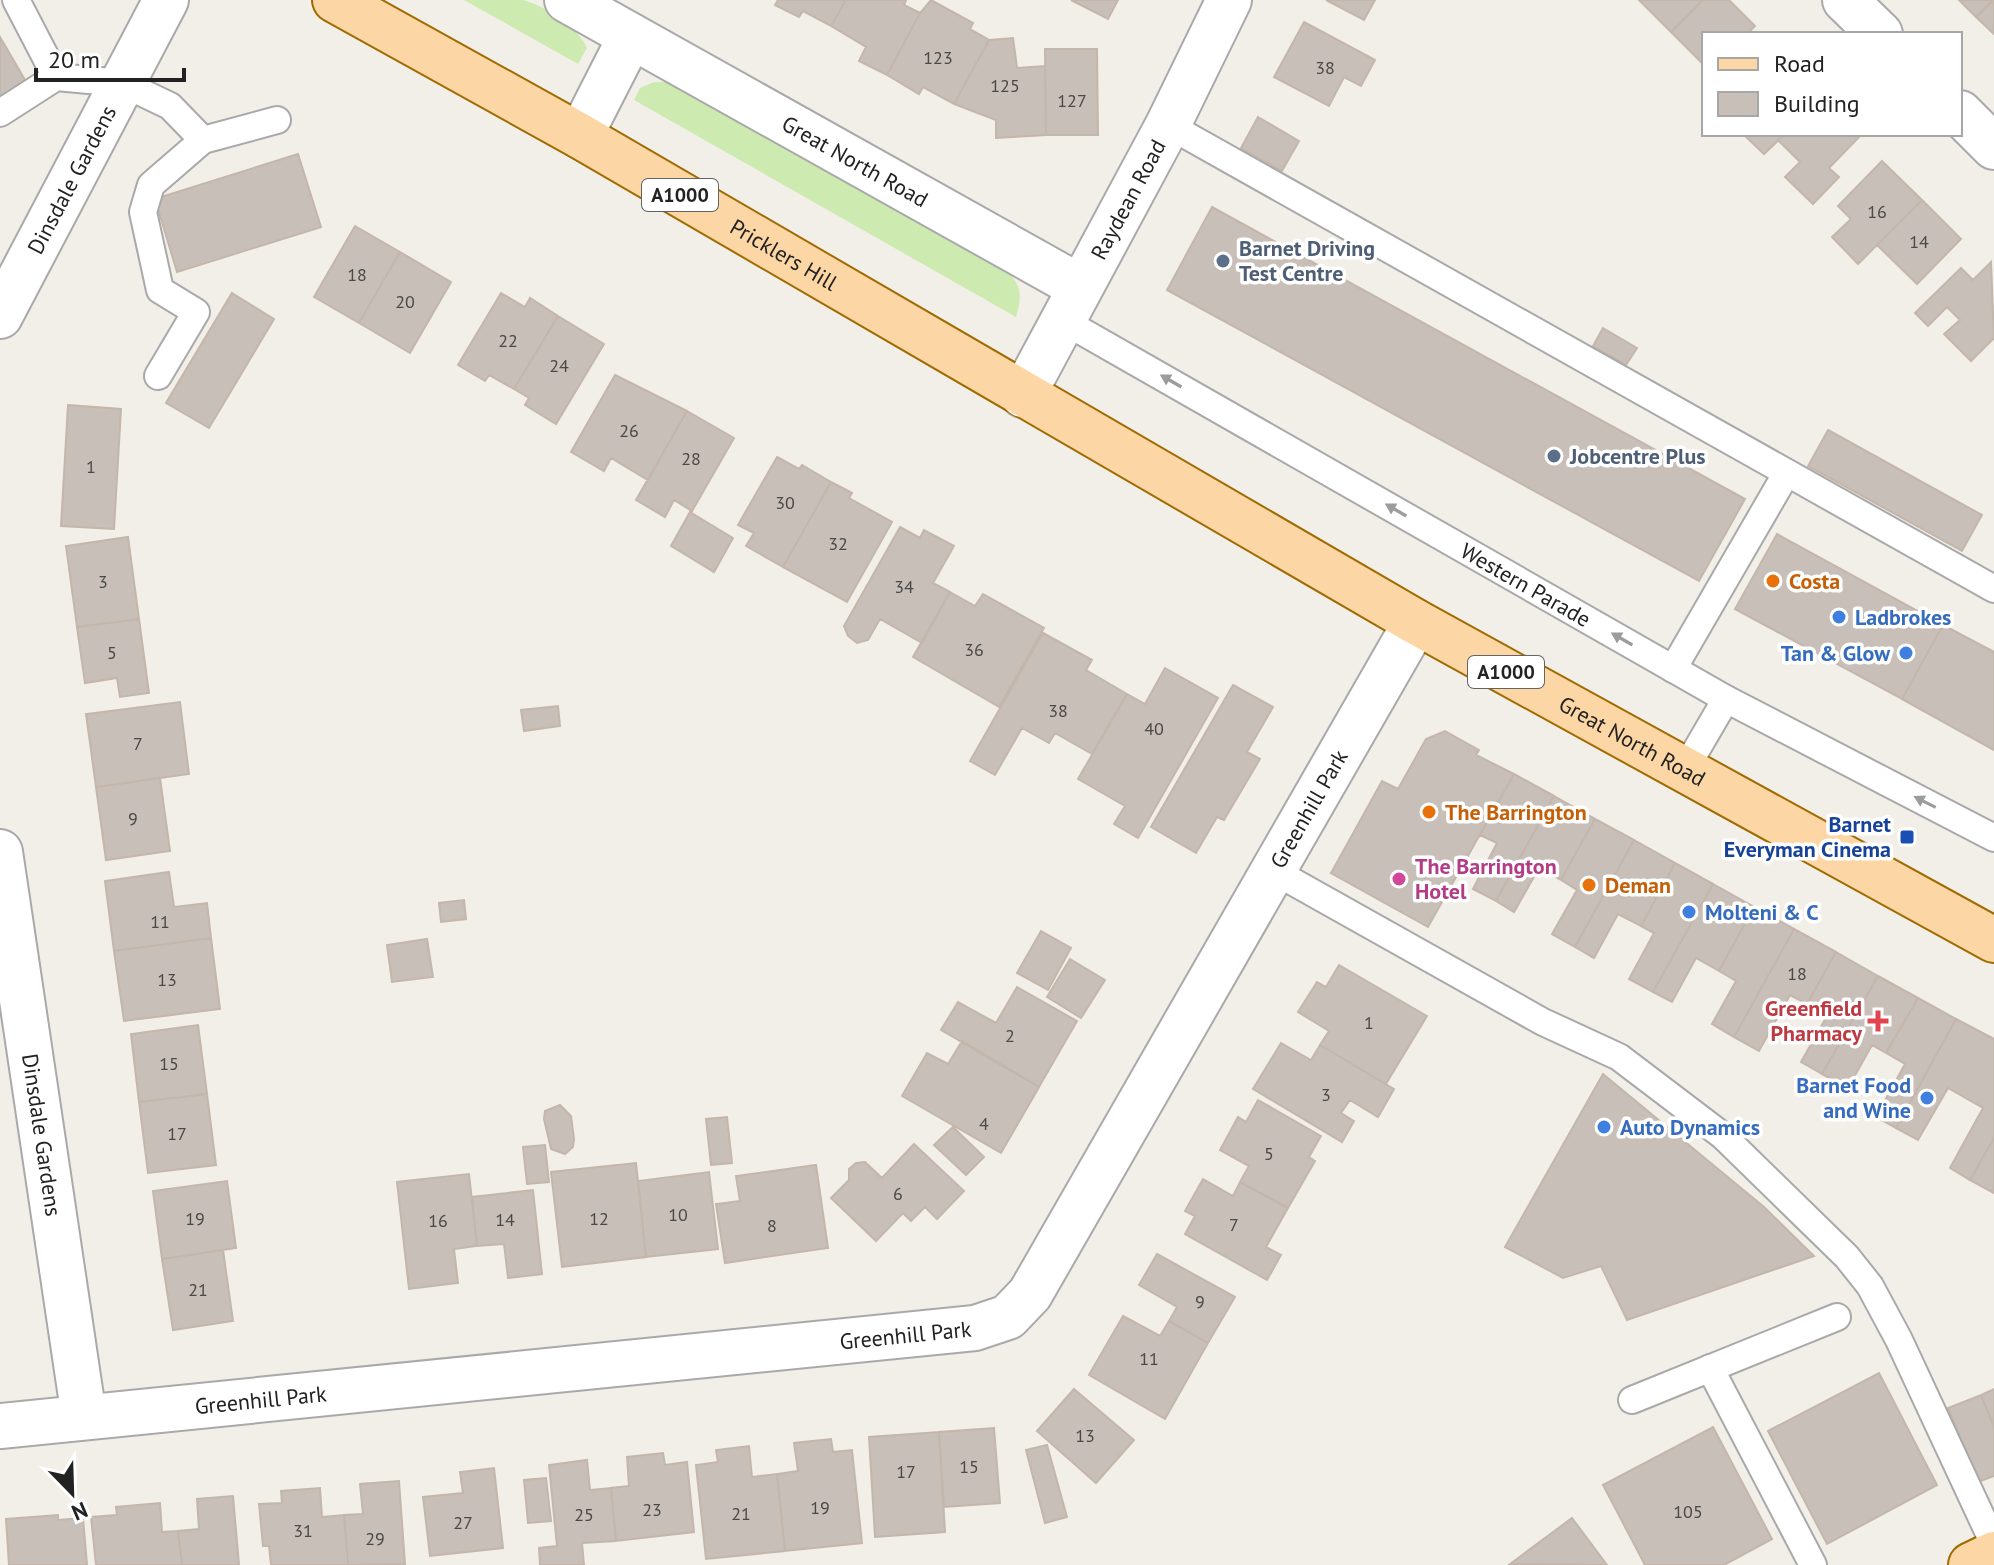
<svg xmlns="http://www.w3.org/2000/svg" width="1994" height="1565" viewBox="0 0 1994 1565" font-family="'PT Sans',sans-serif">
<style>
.grass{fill:#cdebb0}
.building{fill:#c7bfb8;stroke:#c4b6ab;stroke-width:2}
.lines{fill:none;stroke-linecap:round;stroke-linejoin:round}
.lane-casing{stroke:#a9a9a9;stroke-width:30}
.street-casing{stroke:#a9a9a9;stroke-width:48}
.primary-casing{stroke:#a06b00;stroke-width:48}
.lane{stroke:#fff;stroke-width:26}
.street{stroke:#fff;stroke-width:44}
.primary{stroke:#fcd6a4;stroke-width:44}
.oneway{fill:#9c9c9c}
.service-dot{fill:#5c6f8a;stroke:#fff;stroke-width:3}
.food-dot{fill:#e8710a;stroke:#fff;stroke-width:3}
.shop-dot{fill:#3f7fe0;stroke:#fff;stroke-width:3}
.transit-dot{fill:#1a4fb4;stroke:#fff;stroke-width:3}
.hotel-dot{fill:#d1479c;stroke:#fff;stroke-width:3}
.health-dot{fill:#e0444e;stroke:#fff;stroke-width:3}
.labels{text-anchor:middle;stroke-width:7;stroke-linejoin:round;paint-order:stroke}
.number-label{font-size:18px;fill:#4b4948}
.shield{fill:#fff;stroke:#646464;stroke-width:2}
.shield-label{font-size:20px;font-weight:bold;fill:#222}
.street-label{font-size:22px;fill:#222;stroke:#fff}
.service-label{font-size:22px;font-weight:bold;fill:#4e5e75;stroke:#fff;text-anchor:start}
.food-label{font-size:22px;font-weight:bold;fill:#c56008;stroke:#fff;text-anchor:start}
.shop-label{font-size:22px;font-weight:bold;fill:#366cbe;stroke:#fff;text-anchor:start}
.transit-label{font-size:22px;font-weight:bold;fill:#164399;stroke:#fff;text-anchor:end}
.hotel-label{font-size:22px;font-weight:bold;fill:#b23c85;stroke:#fff;text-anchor:start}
.health-label{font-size:22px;font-weight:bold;fill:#be3a42;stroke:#fff;text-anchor:end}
</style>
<rect width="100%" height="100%" fill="#f2efe9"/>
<path class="grass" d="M464,0C482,0 504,0 522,0C541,3 581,30 587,48L578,64Z
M654,82H672L1010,274C1023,289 1021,299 1016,317L634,100L640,88Z"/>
<path class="building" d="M778,0H846L831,26L803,11L799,17L775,5Z
M846,0H906L904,5L920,13L887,75L859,61L866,47L831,26Z
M931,0L973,23L970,29L989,40L954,104L923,87L919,94L887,75L920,13Z
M1071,0H1118L1108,19Z
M1326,0H1375L1364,20Z
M1639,0H1703L1671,32Z
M1703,0H1729L1755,26L1747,34H1704V65L1671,32Z
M1959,0H1993L1976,17Z
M1994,0V34L1976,17Z
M1304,22L1375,60L1361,86L1344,77L1329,106L1274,77Z
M0,37L28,85L0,101Z
M1013,38L1017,68L1045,66L1046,135L996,138V120L954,104L989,40Z
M1045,49H1097L1098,135H1046Z
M1258,117L1299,141L1282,171L1241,148Z
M1743,134H1785L1764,154Z
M1785,134H1862L1829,168L1839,177L1813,204L1785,177L1800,162L1778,140Z
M298,154L321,227L177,272L155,199Z
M1882,161L1922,200L1858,264L1832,237L1851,219L1838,206Z
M1922,200L1961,239L1917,284L1877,245Z
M1212,207L1745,499L1699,581L1167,290Z
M355,226L400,252L359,323L314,297Z
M400,252L451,282L410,353L359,323Z
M1991,262L1994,338L1971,361L1944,334L1960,320L1947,307L1928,326L1915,313L1961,268L1973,280Z
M232,293L274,319L209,428L166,403Z
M501,293L525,307L530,298L558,316L514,389L489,375L485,381L458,365Z
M558,316L604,344L556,424L525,405L529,398L514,389Z
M1603,328L1637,348L1626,365L1593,346Z
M615,375L687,411L648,480L611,458L604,471L571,452Z
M68,405L121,409L114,529L61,526Z
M687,411L734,438L692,511L674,500L665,517L636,500Z
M1828,430L1982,515L1962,551L1808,466Z
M777,457L799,469L802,465L831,482L783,567L746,546L754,533L738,525Z
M831,482L852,493L849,498L892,522L847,602L783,567Z
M690,512L733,538L714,572L671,546Z
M900,527L920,538L924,530L954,546L933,583L950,592L922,643L880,619L868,640L857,643L848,636L844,626Z
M1777,534L1943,625L1902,699L1735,609Z
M128,537L139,619L77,627L66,546Z
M950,592L975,606L983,594L1044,628L999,707L913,657Z
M139,619L149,693L120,697L117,678L85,683L77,627Z
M1943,625L1994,652V750L1902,699Z
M1043,633L1092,660L1086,670L1127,694L1092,754L1055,733L1049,743L1022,728L995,775L970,761Z
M1165,668L1218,698L1138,838L1114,824L1125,806L1078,779L1127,694L1145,704Z
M1233,685L1273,707L1247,752L1260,759L1224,820L1217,817L1196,853L1151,827Z
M180,702L189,774L96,787L86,714Z
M558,706L560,726L524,731L521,710Z
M1445,731L1479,750L1476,755L1514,774L1428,927L1331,873L1382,781L1398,789L1426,739Z
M1514,774L1554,796L1496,901L1473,889L1497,843L1480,835Z
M160,778L170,851L106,860L96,787Z
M1554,796L1595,819L1561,880L1539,868L1514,912L1496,901Z
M1595,819L1634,840L1575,947L1552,934L1577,890L1561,880Z
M1634,840L1675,863L1641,926L1618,914L1594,958L1575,947Z
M1675,863L1713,884L1653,992L1629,979L1654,933L1641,926Z
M169,872L174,907L207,903L211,938L114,951L105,881Z
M1713,884L1754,907L1719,971L1696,958L1672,1002L1653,992Z
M464,900L466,919L441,922L439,903Z
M1754,907L1794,929L1734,1037L1712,1024L1736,981L1719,971Z
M1794,929L1836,952L1807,1004L1790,995L1759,1051L1734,1037Z
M1041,931L1071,948L1048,990L1017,973Z
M211,938L220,1009L124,1021L114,951Z
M427,939L433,977L392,982L387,945Z
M1836,952L1878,976L1822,1074L1801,1062L1827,1016L1807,1004Z
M1070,959L1105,980L1081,1018L1047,997Z
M1339,965L1427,1016L1386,1084L1320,1045L1329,1031L1298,1012L1317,982L1326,987Z
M1878,976L1918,998L1886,1053L1872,1045L1848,1088L1822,1074Z
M1017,987L1077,1021L1039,1087L941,1030L958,1002L996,1023Z
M1918,998L1956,1019L1896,1128L1876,1117L1905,1064L1886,1053Z
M1956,1019L1994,1039V1138L1970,1180L1950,1168L1983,1108L1948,1088L1918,1140L1896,1128Z
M198,1025L207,1094L139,1102L131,1034Z
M962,1041L1039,1087L1001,1153L902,1096L927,1053L948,1064Z
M1281,1043L1311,1060L1320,1045L1394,1089L1378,1117L1350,1100L1341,1113L1354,1121L1342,1142L1253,1089Z
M1603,1074L1764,1207L1814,1256L1627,1320L1601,1266L1563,1278L1505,1247Z
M207,1094L216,1165L148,1173L139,1102Z
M1258,1100L1321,1136L1309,1157L1315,1161L1288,1208L1240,1182L1249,1166L1220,1150L1238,1117L1246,1122Z
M560,1105L571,1116L574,1139L573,1147L565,1154L551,1149L544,1119L545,1111Z
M727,1117L732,1163L711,1165L706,1119Z
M953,1127L984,1157L966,1175L934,1145Z
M1994,1138V1193L1970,1180Z
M914,1144L964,1191L937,1219L925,1207L911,1221L903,1213L876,1241L831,1198L849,1180V1169L856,1163L865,1162L882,1178Z
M545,1145L549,1182L527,1184L523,1147Z
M636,1163L646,1257L562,1267L551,1172Z
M816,1165L828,1248L725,1263L716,1204L740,1201L736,1176Z
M709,1172L718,1249L646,1257L638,1181Z
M469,1174L477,1246L454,1249L458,1283L409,1289L397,1182Z
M1203,1179L1233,1196L1240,1182L1288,1208L1266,1247L1281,1255L1267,1280L1185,1234L1195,1216L1185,1211Z
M227,1181L236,1248L162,1259L153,1191Z
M533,1190L542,1274L508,1278L504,1244L477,1246L472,1197Z
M223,1250L233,1321L173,1330L162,1259Z
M1157,1254L1235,1297L1208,1343L1169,1321L1177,1307L1139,1285Z
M1123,1316L1160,1336L1169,1321L1208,1343L1165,1419L1089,1375Z
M1879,1373L1937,1485L1827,1544L1768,1431Z
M1074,1389L1134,1440L1096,1483L1037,1431Z
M1994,1389V1427L1981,1395Z
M1981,1395L1994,1427V1476L1978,1482L1948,1408Z
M1713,1427L1772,1539L1724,1565H1645L1603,1485Z
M994,1428L1000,1503L944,1507L939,1432Z
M939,1432L945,1532L875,1537L869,1437Z
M831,1439L833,1452L852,1450L862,1543L785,1551L777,1474L798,1471L794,1443Z
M1047,1445L1067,1517L1045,1523L1026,1450Z
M749,1446L752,1477L777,1474L785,1551L706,1559L696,1465L718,1462L716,1450Z
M663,1453L665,1465L687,1462L694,1532L616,1541L611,1488L629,1486L627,1457Z
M587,1460L590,1490L611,1488L616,1541L582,1543L584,1565H540L539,1548L557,1546L549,1465Z
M494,1468L503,1548L430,1556L423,1497L463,1493L460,1472Z
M546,1478L551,1521L528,1523L524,1480Z
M399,1481L405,1564L348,1565L344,1515L363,1514L360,1484Z
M320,1488L322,1517L344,1515L348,1565H271L269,1546H263L259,1504L282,1503L281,1491Z
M233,1496L239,1565H182L178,1531L199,1529L197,1499Z
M160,1503L162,1532L178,1531L182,1565H96L91,1517L117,1515L116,1507Z
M58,1515V1520L83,1518L87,1565H9L6,1519Z
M1572,1518L1607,1565L1510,1564Z"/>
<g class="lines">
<g class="lane-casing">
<g id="lane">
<path d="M16,0L56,77"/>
<path d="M0,113L56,77L122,83L170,106L203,140"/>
<path d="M1168,125L1994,589"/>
<path id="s1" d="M1062,320L1726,699L1994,838"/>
<path d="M158,376L196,312L160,290L143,212L151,185L203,140L277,120"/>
<path d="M1673,669L1786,474"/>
<path d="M1684,771L1726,699"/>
<path d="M1274,871L1543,1022L1619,1057L1723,1136L1847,1257L1870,1286L1899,1340L1994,1544"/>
<path d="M1710,1368L1813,1565"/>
<path d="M1632,1400L1837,1317"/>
</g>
</g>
<g class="street-casing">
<g id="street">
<path id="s2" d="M567,0L1080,287"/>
<path d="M1845,0L1880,34"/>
<path d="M1960,113L1994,147"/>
<path d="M580,136L631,36"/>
<path id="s3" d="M0,316L166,0"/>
<path id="s4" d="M1023,395L1168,125L1229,0"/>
<path id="s5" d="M0,852L84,1417"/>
<path id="s6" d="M0,1426L975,1328L1008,1317L1030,1294L1416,622"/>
</g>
</g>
<g class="primary-casing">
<g id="primary">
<path id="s7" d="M335,0L580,136L1416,622L1994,940"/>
<path d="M1971,1565L1994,1554"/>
</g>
</g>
<use href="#lane" class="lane"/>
<use href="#street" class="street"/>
<use href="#primary" class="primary"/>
</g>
<defs><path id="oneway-solid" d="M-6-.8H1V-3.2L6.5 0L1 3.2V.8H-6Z" transform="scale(2)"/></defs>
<g class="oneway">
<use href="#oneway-solid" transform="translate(1171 381) rotate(-150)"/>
<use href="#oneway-solid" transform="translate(1396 510) rotate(-150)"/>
<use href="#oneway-solid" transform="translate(1622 639) rotate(-150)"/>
<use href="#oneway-solid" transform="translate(1925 802) rotate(-153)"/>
</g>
<g class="service-dot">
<circle cx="1223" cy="261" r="8"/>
<circle cx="1554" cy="456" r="8"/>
</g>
<g class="food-dot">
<circle cx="1773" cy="581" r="8"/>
<circle cx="1429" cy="812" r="8"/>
<circle cx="1589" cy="885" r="8"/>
</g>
<g class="shop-dot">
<circle cx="1839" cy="617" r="8"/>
<circle cx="1906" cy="653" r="8"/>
<circle cx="1689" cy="912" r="8"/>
<circle cx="1927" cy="1098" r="8"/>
<circle cx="1604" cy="1127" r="8"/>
</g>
<rect class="transit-dot" x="1899" y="829" width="16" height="16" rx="4"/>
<circle class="hotel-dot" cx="1399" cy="879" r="8"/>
<path class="health-dot" d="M1874 1009h8v8h8v8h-8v8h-8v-8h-8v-8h8z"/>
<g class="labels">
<g class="number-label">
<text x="938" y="64">123</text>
<text x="1325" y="74">38</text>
<text x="1005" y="92">125</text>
<text x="1072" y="107">127</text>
<text x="1877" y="218">16</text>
<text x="1919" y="248">14</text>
<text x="357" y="281">18</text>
<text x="405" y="308">20</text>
<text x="508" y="347">22</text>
<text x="559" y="372">24</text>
<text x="629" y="437">26</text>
<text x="691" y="465">28</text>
<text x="91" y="473">1</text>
<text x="785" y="509">30</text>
<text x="838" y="550">32</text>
<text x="103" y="588">3</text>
<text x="904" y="593">34</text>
<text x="974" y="656">36</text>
<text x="112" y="659">5</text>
<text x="1058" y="717">38</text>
<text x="1154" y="735">40</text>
<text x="138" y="750">7</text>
<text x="133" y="825">9</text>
<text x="160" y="928">11</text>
<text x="1797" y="980">18</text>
<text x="167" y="986">13</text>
<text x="1369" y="1029">1</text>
<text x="1010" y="1042">2</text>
<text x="169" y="1070">15</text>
<text x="1326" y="1101">3</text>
<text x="984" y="1130">4</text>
<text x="177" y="1140">17</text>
<text x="1269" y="1160">5</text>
<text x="898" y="1200">6</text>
<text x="678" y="1221">10</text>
<text x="195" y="1225">19</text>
<text x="599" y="1225">12</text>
<text x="505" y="1226">14</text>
<text x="438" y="1227">16</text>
<text x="1234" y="1231">7</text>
<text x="772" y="1232">8</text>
<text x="198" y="1296">21</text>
<text x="1200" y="1308">9</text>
<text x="1149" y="1365">11</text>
<text x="1085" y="1442">13</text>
<text x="969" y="1473">15</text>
<text x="906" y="1478">17</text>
<text x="820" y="1514">19</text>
<text x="652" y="1516">23</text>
<text x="1688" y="1518">105</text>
<text x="741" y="1520">21</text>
<text x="584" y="1521">25</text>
<text x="463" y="1529">27</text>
<text x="303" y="1537">31</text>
<text x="375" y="1545">29</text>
</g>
<g class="shield">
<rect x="642" y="179" width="76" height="32" rx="6"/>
<rect x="1468" y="656" width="76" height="32" rx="6"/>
</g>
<g class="shield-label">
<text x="680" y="202">A1000</text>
<text x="1506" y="679">A1000</text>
</g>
<g class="street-label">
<text dy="8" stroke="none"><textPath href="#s2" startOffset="330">Great North Road</textPath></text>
<text dy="8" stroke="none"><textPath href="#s3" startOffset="154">Dinsdale Gardens</textPath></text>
<text dy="8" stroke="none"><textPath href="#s4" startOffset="222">Raydean Road</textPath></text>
<text dy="8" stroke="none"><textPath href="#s7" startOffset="516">Pricklers Hill</textPath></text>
<text dy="8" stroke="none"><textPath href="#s1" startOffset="534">Western Parade</textPath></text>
<text dy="8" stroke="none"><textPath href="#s7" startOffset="1494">Great North Road</textPath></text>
<text dy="8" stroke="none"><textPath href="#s6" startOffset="1606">Greenhill Park</textPath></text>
<text dy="8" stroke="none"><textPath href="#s5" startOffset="286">Dinsdale Gardens</textPath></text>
<text dy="8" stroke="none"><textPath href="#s6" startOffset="910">Greenhill Park</textPath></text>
<text dy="8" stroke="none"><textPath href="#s6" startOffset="262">Greenhill Park</textPath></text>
</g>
<g class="service-label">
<text x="1239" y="256">Barnet Driving<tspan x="1239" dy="25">Test Centre</tspan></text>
<text x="1570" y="464">Jobcentre Plus</text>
</g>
<g class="food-label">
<text x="1789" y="589">Costa</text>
<text x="1445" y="820">The Barrington</text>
<text x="1605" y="893">Deman</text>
</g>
<g class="shop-label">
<text x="1855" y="625">Ladbrokes</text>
<text x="1890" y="661" text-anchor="end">Tan &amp; Glow</text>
<text x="1705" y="920">Molteni &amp; C</text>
<text x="1911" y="1093" text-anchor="end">Barnet Food<tspan x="1911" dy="25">and Wine</tspan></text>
<text x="1620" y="1135">Auto Dynamics</text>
</g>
<g class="transit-label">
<text x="1891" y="832">Barnet<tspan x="1891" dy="25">Everyman Cinema</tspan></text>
</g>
<g class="hotel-label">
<text x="1415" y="874">The Barrington<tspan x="1415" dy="25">Hotel</tspan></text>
</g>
<g class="health-label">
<text x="1862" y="1016">Greenfield<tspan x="1862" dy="25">Pharmacy</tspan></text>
</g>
</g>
<rect x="1702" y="32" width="260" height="104" fill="#ffffff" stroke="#a7a7a7" stroke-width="2"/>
<rect x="1718" y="58" width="40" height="12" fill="#fcd6a4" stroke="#a7a7a7" stroke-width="2"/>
<text x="1774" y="72" font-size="24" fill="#222222">Road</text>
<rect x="1718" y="92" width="40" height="24" fill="#c7bfb8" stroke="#a7a7a7" stroke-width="2"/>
<text x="1774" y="112" font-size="24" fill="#222222">Building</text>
<g transform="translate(72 1493) rotate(157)" stroke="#ffffff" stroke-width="6" paint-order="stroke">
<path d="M0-6L14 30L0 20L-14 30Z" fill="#222222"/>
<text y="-12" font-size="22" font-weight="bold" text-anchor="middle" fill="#222222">N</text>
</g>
<path d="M36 68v12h148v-12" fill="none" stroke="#222222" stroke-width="4"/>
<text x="48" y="68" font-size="24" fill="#222222" stroke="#ffffff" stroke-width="6" paint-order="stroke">20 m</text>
</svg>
